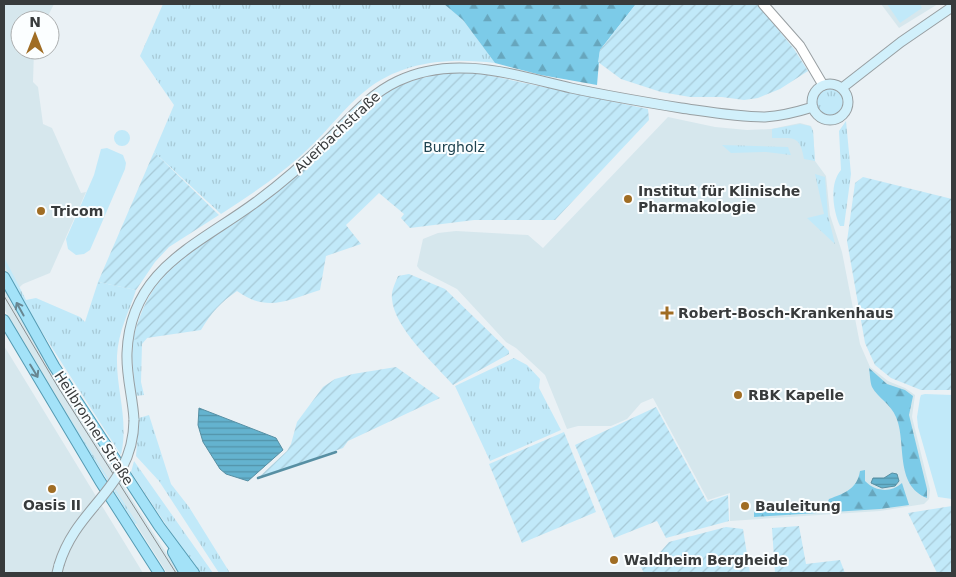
<svg xmlns="http://www.w3.org/2000/svg" width="956" height="577" viewBox="0 0 956 577" font-family="'DejaVu Sans',sans-serif">
<style>
.built{fill:#d6e7ed}
.grass{fill:url(#grass-tufts)}
.forest{fill:url(#forest-firs)}
.park{fill:#c1e9f9}
.garden{fill:url(#garden-furrows)}
.water{fill:url(#water-rules);stroke:#578fa3}
.lines{fill:none;stroke-linecap:round;stroke-linejoin:round}
.stream{stroke:#578fa3;stroke-width:2.5}
.tertiary-casing{stroke:#989fa2;stroke-width:11}
.secondary-casing{stroke:#989fa2;stroke-width:11}
.primary-casing{stroke:#559bb3;stroke-width:12}
.tertiary{stroke:#fff;stroke-width:9}
.secondary{stroke:#d1f0fb;stroke-width:9}
.primary{stroke:#a3e2f8;stroke-width:10}
.tram{stroke:#888d8f;stroke-width:1}
.secondary-bridge-casing{stroke:#989fa2;stroke-width:11;stroke-linecap:butt}
.secondary-bridge{stroke:#d1f0fb;stroke-width:9}
.oneway{stroke:#688691}
.poi-dot{fill:#a06d24;stroke:#fbfeff;stroke-width:2}
.labels{text-anchor:middle;stroke-width:4;stroke-linejoin:round;paint-order:stroke}
.street-label{font-size:14px;fill:#383b3c;stroke:#fbfeff}
.park-label{font-size:14px;fill:#1f4350;stroke:#fbfeff}
.poi-label{font-size:14px;font-weight:bold;fill:#383b3c;stroke:#fbfeff;text-anchor:start}
</style>
<defs>
<pattern id="grass-tufts" width="24" height="20" patternUnits="userSpaceOnUse" patternTransform="scale(1.25)"><rect width="24" height="20" fill="#c1e9f9"/><path d="M3 7l-1-3M5 7V3M7 7l1-3M15 17l-1-3M17 17v-4M19 17l1-3" fill="none" stroke="#a7c9d6"/></pattern>
<pattern id="forest-firs" width="22" height="20" patternUnits="userSpaceOnUse" patternTransform="scale(1.25)"><rect width="22" height="20" fill="#7ccbe8"/><path d="M5 1l3.5 6h-7zM16 11l3.5 6h-7z" fill="#67a6bd"/></pattern>
<pattern id="garden-furrows" width="10" height="10" patternUnits="userSpaceOnUse" patternTransform="scale(1.25)"><rect width="10" height="10" fill="#c1e9f9"/><path d="M-1 1l2-2M0 10L10 0M9 11l2-2" fill="none" stroke="#a7c9d6"/></pattern>
<pattern id="water-rules" width="6" height="5" patternUnits="userSpaceOnUse" patternTransform="scale(1.25)"><rect width="6" height="5" fill="#64b3cf"/><path d="M0 2.5h6" fill="none" stroke="#5393a9"/></pattern>
</defs>
<rect width="100%" height="100%" fill="#eaf1f5"/>
<path class="built" d="M4,4H54L46,20H20V50H34L33,82L38,87L43,124L52,128L81,193L86,192L50,273L23,284L8,298L94,440L179,573H167L59,403L4,309Z
M881,4H938L899,28Z
M668,117L715,127L747,130L771,129L800,123L811,126L813,130L815,161L826,176L830,215L842,252L860,344L870,367L888,381L905,388L915,395L912,417L930,490L929,499L924,504L880,511L730,521V493L708,500L653,398L641,403L627,419L611,426H578L567,429L545,375L516,348L506,342L457,289L420,270L417,266L423,239L438,233L456,231L528,235L543,248Z
M4,346L9,354L143,573H4Z"/>
<path class="grass" d="M163,4H444L463,20L495,63C450,57 401,61 365,91C344,108 328,130 309,148C282,174 252,194 221,214L154,152L174,105L140,56Z
M817 102a13 13 0 1 1 26 0a13 13 0 1 1-26 0Z
M846,121L851,174L844,226H840C833,210 829,184 841,170L839,131Z
M800,124L810,126L813,131L815,161L804,159C800,135 794,138 772,138V129Z
M722,145L788,147L791,155L766,152L731,153Z
M815,174L825,177L828,215L835,244L807,218L824,214Z
M4,257L26,300L36,298L80,317L85,322L98,282L136,290C129,312 118,332 117,356C116,391 129,419 121,455L22,301L4,264Z
M148,337L142,344L141,382L144,395L135,396L132,357L133,340Z
M514,358L527,365L540,379L539,388L561,430L490,461L455,386Z
M59,403H60L137,523L135,524Z
M149,415L171,484L189,507L230,573H219L159,481L136,456L139,418Z
M134,461L213,573H198L131,472Z"/>
<path class="forest" d="M444,4H636L600,50L597,85L541,75L495,63L463,20Z
M869,368L887,384L905,390L913,396L909,415L927,489V498C894,485 907,442 896,417C891,404 878,398 872,387C870,382 870,374 869,368Z
M865,470V481C876,492 891,493 902,483L909,505L880,509L754,517V512L767,506L793,513L816,505L826,506L829,499C845,493 857,489 860,471Z"/>
<path class="park" d="M887,4H920L922,8L900,23Z
M114 138a8 8 0 1 1 16 0a8 8 0 1 1-16 0Z
M107,148L123,155L126,163L125,169L90,250L84,254L76,255L68,249L66,239L94,175L101,149Z
M925,394L952,395V499L938,497L918,427L917,417L920,398L921,395Z"/>
<path class="garden" d="M636,4H757L794,49L808,71L780,89L758,98L744,100L722,97H690L661,92L621,79L598,62L600,50Z
M468,71L648,109L649,120L555,220H474L410,228L401,218L404,214L379,193L346,225L361,244L326,256L320,290C288,300 267,313 237,291C221,302 211,313 201,330L133,340C153,254 208,247 268,198C304,169 337,134 371,102C401,81 431,73 468,71Z
M154,152L219,215L169,247L155,262L136,290L98,282Z
M863,177L952,199V390H921L891,378L875,365L865,343L847,241L855,183Z
M409,274L445,289L509,351V354L453,385C434,363 394,328 392,299C391,291 395,284 398,276Z
M396,367L440,398L348,441L343,448L258,478L287,451L291,444L297,422L323,387L335,379L353,374Z
M656,407L707,502L728,495L729,521L666,538L657,521L614,538L575,445Z
M564,432L596,512L522,543L489,464Z
M952,506V573H937L908,513Z
M799,526L806,564L840,560L845,573H775L772,528Z
M726,527L743,529L750,573H644L640,565L656,557L669,542Z"/>
<path class="water" d="M199,408L276,438L283,450L248,481L226,474L220,469L203,442L198,425Z
M892,473L897,474L899,481L895,486L882,488L871,483L873,478H884Z"/>
<g class="lines">
<path class="stream" d="M258,478L336,452"/>
<g class="tertiary-casing">
<path id="tertiary" d="M763,4L800,46L823,85"/>
</g>
<g class="secondary-casing">
<path id="secondary" d="M812 102a18 18 0 1 1 36 0a18 18 0 1 1-36 0Z
M842,88L901,42L952,7
M134,420C133,398 126,376 127,353C130,269 198,245 256,202C282,183 307,161 330,138C351,117 370,94 398,81C455,54 514,75 571,88C608,96 644,102 681,108C709,112 737,117 765,117C782,116 797,112 813,107
M57,573L59,565"/>
</g>
<g class="primary-casing">
<path id="primary" d="M4,277L54,366L159,526L194,573
M4,320L100,481L159,573
M173,552L185,573"/>
</g>
<use href="#tertiary" class="tertiary"/>
<use href="#secondary" class="secondary"/>
<use href="#primary" class="primary"/>
<path class="tram" d="M4,296L58,387L176,573"/>
<g class="secondary-bridge-casing">
<path id="secondary-bridge" d="M59,565C77,505 133,489 134,420"/>
</g>
<use href="#secondary-bridge" class="secondary-bridge"/>
</g>
<defs><path id="oneway-shaft" d="M-6 0H5M1.5-3L5.5 0L1.5 3" fill="none" stroke-width="1.6" stroke-linecap="round" stroke-linejoin="round" transform="scale(1.25)"/></defs>
<g class="oneway">
<use href="#oneway-shaft" transform="translate(20 309) rotate(-119)"/>
<use href="#oneway-shaft" transform="translate(34 371) rotate(59)"/>
</g>
<g class="poi-dot">
<circle cx="628" cy="199" r="5"/>
<circle cx="41" cy="211" r="5"/>
<path d="M664.5 305.5h5v5h5v5h-5v5h-5v-5h-5v-5h5z"/>
<circle cx="738" cy="395" r="5"/>
<circle cx="52" cy="489" r="5"/>
<circle cx="745" cy="506" r="5"/>
<circle cx="614" cy="560" r="5"/>
</g>
<g class="labels">
<g class="street-label">
<text transform="translate(337 132) rotate(-43)" y="5">Auerbachstraße</text>
<text transform="translate(94 428) rotate(57)" y="5">Heilbronner Straße</text>
</g>
<g class="park-label">
<text x="454" y="152">Burgholz</text>
</g>
<g class="poi-label">
<text x="638" y="196">Institut für Klinische<tspan x="638" dy="16">Pharmakologie</tspan></text>
<text x="51" y="216">Tricom</text>
<text x="678" y="318">Robert-Bosch-Krankenhaus</text>
<text x="748" y="400">RBK Kapelle</text>
<text x="52" y="510" text-anchor="middle">Oasis II</text>
<text x="755" y="511">Bauleitung</text>
<text x="624" y="565">Waldheim Bergheide</text>
</g>
</g>
<rect width="956" height="577" fill="none" stroke="#383b3c" stroke-width="10"/>
<g transform="translate(35 35)"><circle r="24" fill="#fbfeff" stroke="#adb0b1"/>
<path d="M0-4L9 19L0 12L-9 19Z" fill="#a06d24"/>
<text y="-8" font-size="14" font-weight="bold" text-anchor="middle" fill="#383b3c">N</text>
</g>
</svg>
